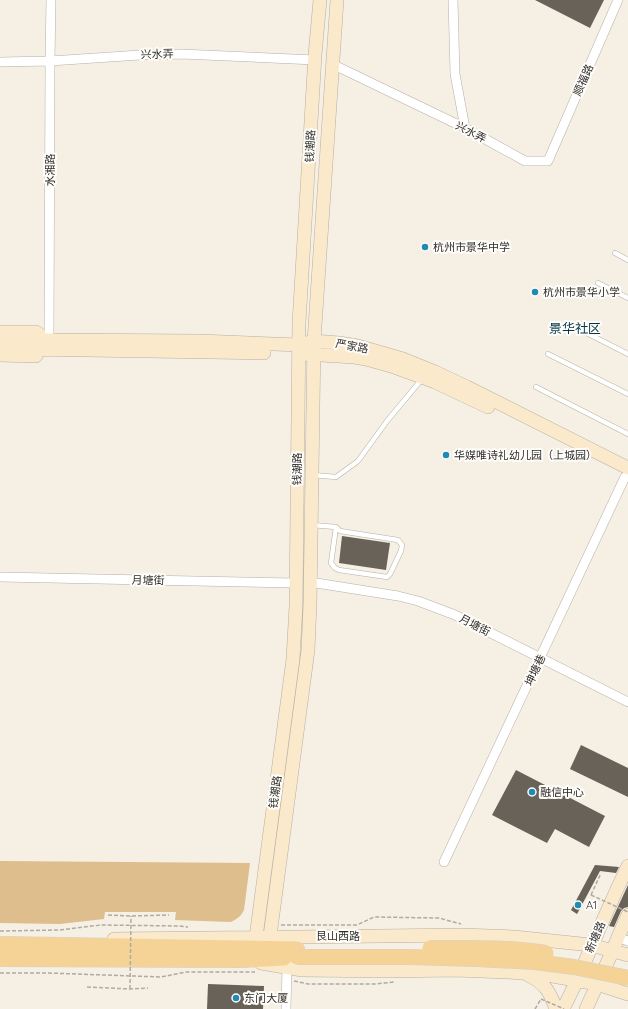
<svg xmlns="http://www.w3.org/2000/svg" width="628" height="1009" viewBox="0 0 628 1009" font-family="Quicksand,'Noto Sans SC',sans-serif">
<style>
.green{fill:#ddbe8c}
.building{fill:#686259}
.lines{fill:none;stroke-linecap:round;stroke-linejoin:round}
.lane-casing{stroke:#b6b0a6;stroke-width:5.5}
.street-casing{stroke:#b6b0a6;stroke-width:10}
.secondary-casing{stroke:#b6b0a6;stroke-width:14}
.primary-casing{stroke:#d2d1d0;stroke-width:16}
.path{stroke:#b0aba2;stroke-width:1.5;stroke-dasharray:4 2;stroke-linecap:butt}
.lane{stroke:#fff;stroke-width:4.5}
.street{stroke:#fff;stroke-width:9}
.secondary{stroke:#fae9cb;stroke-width:13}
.primary{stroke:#f5d397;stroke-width:15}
.primary-bridge-casing{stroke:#d2d1d0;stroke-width:16;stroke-linecap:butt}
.path-bridge{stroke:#b0aba2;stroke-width:1.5;stroke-dasharray:4 2;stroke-linecap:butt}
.primary-bridge{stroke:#f5d397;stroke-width:15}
.poi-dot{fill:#208ab2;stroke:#fefdfa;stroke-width:1.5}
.labels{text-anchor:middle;stroke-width:4;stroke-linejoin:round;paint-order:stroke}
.street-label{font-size:11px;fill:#312e2a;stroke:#fefdfa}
.poi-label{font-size:11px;fill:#312e2a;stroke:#fefdfa;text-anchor:start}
.quarter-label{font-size:13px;fill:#023649;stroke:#fefdfa}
</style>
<rect width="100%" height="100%" fill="#f5efe4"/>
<path class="green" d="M0,861L250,863L244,910C241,916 237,919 231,922L175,920L176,912H105L104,919L60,924L0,923Z"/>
<path class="building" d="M535,0H604L590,28Z
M342,536L390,543L386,570L339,563Z
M581,745L628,768V797L570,769Z
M516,770L605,816L589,847L555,829L547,843L492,815Z
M595,865L619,867L616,873L600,871L577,914L571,910Z
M628,885V907L624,908L621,911L614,927L609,926Z
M208,984L264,986L263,1009H207Z"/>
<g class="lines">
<g class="lane-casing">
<path id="lane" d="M615,253L628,260
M598,283L628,298
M567,323L628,354
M548,354L628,394
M536,387L628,434
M313,475L336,477L358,461L387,421L422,379
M312,525L336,527L340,531L398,540L402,545L401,551L390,574L387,577L339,570L335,568L331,563L336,527"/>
</g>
<g class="street-casing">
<path id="street" d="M453,0L455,74L465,128
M0,62L50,61L140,55L181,54L315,60
M332,64L465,128L525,161H548L618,0
M49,340L50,61L51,0
M0,577L296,583
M310,582L398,596L418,601L455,615L628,702
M444,862L625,477
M618,937L628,941
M286,1009L287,967"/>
</g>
<g class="secondary-casing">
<path id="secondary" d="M0,332H36L39,334
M0,343L13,344L25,340H49L200,341L299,345L314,341L339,343L358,346L403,359L435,372L467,387L628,468
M13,344L26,349L264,353
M305,354L354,357L366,359L391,366L435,382L488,407
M0,355L36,356
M270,936L308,650L310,604L314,341L337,0
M256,937L293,659L296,606L299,323L315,55L320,0
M114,939L464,935L514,937L591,945L628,955
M261,963L302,970L390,971L455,970L507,972L547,975L597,984L628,994
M528,975C545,983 550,992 556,1009
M563,1009C568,999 573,989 578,978C594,941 610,903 628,866
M586,1009L613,950L618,937L628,915"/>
</g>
<g class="primary-casing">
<path id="primary" d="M0,944L297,949
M0,959L242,960L284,958"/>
</g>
<path class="path" d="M591,895L601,873
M108,915L131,916L169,915
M281,925H357L374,917L439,918L461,924
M0,931L59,930L101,925L180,926L188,927
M0,973H48L161,977L186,972H255
M294,981L308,984H375L394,982
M87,987L130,989L148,988
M535,1009L541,999"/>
<use href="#lane" class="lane"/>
<use href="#street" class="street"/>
<use href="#secondary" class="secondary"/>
<use href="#primary" class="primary"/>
<g class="primary-bridge-casing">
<path id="primary-bridge" d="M430,948C469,948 508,947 546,953
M297,957H409L477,959L535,962L574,967L628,978"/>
</g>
<path class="path-bridge" d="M591,895L628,912
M130,989L131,916
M541,999L564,1009"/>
<use href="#primary-bridge" class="primary-bridge"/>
</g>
<g class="poi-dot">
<circle cx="425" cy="247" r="4"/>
<circle cx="535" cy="292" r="4"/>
<circle cx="446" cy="455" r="4"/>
<circle cx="532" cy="792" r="4"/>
<circle cx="578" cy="905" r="4"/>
<circle cx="236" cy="998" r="4"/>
</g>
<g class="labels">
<g class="street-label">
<text transform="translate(157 54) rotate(-2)" y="4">兴水弄</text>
<text transform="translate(583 80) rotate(-66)" y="4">顺福路</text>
<text transform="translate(471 132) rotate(27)" y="4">兴水弄</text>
<text transform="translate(310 146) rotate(-87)" y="4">钱潮路</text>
<text transform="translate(50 170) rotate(-90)" y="4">水湘路</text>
<text transform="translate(352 346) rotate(10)" y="4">严家路</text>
<text transform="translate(297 469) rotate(-89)" y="4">钱潮路</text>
<text transform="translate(148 580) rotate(1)" y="4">月塘街</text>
<text transform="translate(475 625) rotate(27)" y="4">月塘街</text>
<text transform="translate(535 670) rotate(-65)" y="4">坤塘巷</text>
<text transform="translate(275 792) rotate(-82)" y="4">钱潮路</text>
<text x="338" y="940">艮山西路</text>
<text transform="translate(595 937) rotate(-66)" y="4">新塘路</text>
</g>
<g class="poi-label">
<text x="433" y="251">杭州市景华中学</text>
<text x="543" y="296">杭州市景华小学</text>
<text x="454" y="459">华媒唯诗礼幼儿园（上城园）</text>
<text x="540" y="796">融信中心</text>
<text x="586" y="909">A1</text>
<text x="244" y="1002">东门大厦</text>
</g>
<g class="quarter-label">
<text x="575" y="333">景华社区</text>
</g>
</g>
</svg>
